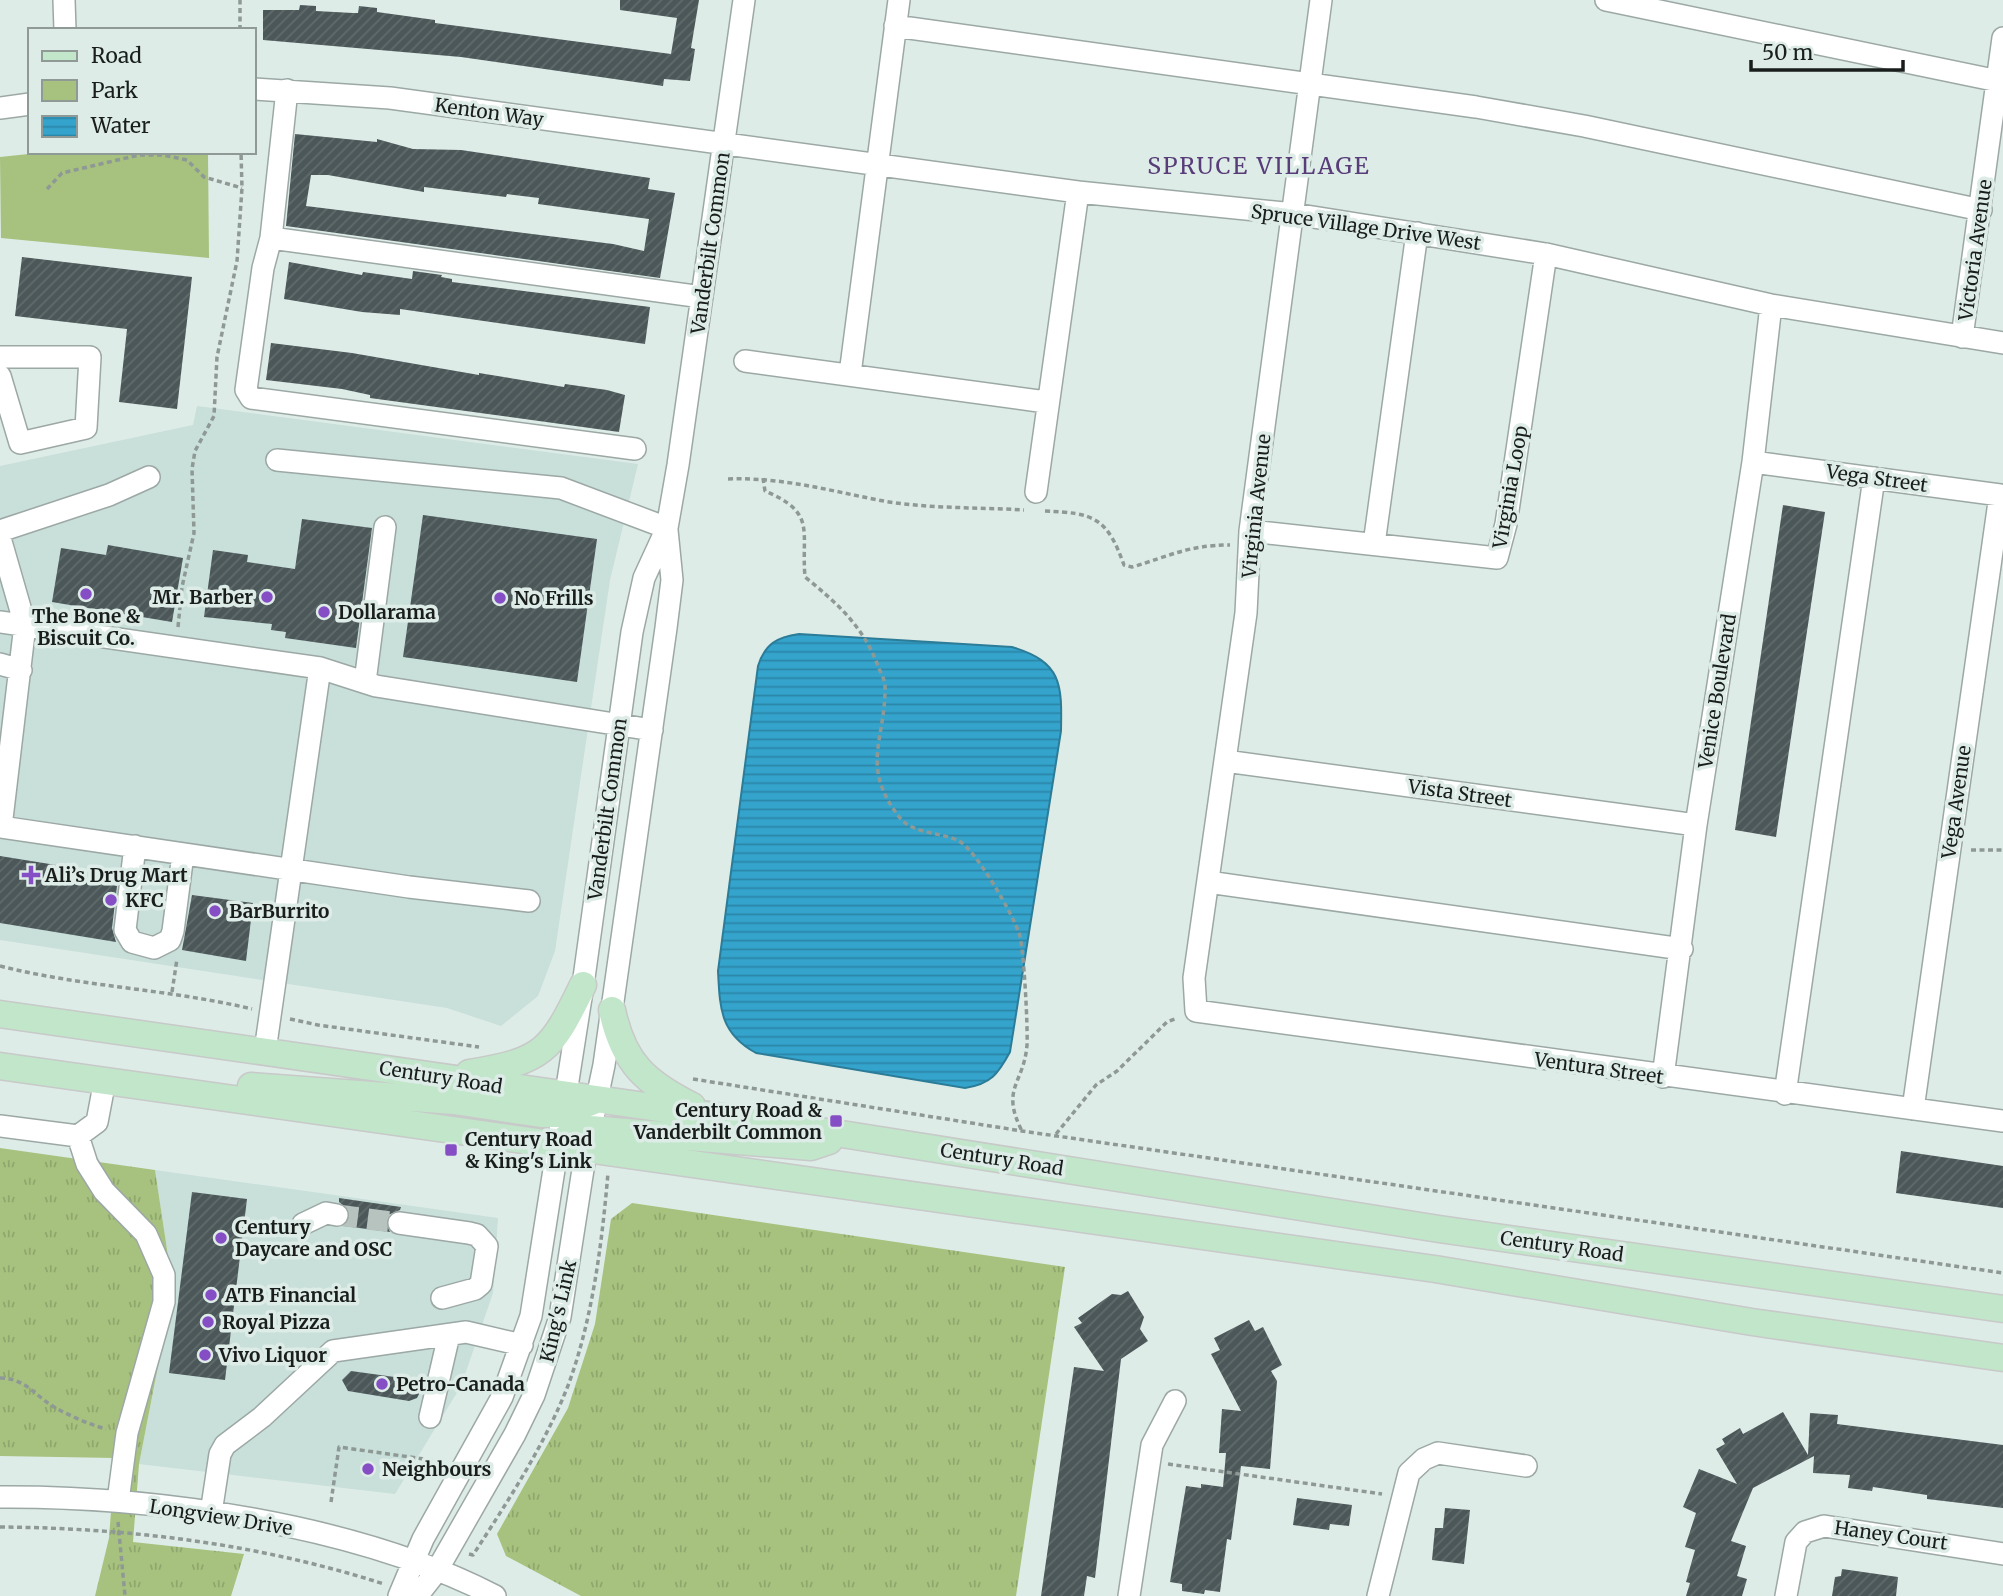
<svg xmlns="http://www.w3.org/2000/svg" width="2003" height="1596" viewBox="0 0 2003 1596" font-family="Merriweather,serif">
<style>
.built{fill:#c9dfd9}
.grass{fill:url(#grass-tufts)}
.green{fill:#a7c27e}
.water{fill:url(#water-rules);stroke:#2c7c98;stroke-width:2}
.building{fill:url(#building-hatch);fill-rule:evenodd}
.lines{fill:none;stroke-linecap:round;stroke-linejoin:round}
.minor-tunnel{stroke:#b7c3bf;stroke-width:21;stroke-dasharray:21 10;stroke-linecap:butt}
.minor-casing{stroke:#9ca8a5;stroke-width:24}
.major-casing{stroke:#c8c9c9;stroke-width:29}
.path{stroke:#8e9995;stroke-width:3.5;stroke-dasharray:5 3.5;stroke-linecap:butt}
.minor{stroke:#fff;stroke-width:21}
.major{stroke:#c1e6ca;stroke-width:26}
.poi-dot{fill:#864ec5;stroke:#deece8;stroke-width:2.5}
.labels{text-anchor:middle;stroke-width:7;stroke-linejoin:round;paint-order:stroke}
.street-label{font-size:19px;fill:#191e1c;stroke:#deece8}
.poi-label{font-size:19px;font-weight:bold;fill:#191e1c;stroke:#deece8;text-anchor:start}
.quarter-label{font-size:23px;letter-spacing:2px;fill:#583d79;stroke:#deece8}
</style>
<defs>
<pattern id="grass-tufts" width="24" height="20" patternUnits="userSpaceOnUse" patternTransform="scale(1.75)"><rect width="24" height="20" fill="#a7c27e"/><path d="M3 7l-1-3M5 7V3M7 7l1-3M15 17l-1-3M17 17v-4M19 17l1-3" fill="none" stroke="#8fa66c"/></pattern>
<pattern id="water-rules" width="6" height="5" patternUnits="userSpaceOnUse" patternTransform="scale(1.75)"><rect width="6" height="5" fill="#34a4cd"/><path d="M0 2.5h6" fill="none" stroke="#2b85a6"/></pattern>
<pattern id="building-hatch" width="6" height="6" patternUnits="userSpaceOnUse" patternTransform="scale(1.75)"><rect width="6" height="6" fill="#4b5758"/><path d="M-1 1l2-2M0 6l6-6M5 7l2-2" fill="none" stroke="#616b6c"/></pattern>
</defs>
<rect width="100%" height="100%" fill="#deece8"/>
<path class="built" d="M197,406L638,464L610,580L555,951L538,996L501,1026L447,1008L0,940V466L193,425Z
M155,1170L498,1218L493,1293L461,1386L395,1494L139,1464L173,1289Z"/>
<path class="grass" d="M0,1148L155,1170L173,1289L139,1464L133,1542L244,1554L231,1596H95L109,1538L115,1458L0,1456Z
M632,1203L1065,1267L1016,1596H581L506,1556L497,1534L568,1408L595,1324L611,1219Z"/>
<path class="green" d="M47,152H208L209,258L1,238L0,157Z"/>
<path class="water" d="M799,634L1012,647C1062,662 1062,684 1061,731L1010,1052C998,1074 991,1084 965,1088L756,1053C720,1033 720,1009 718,971L758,666C765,644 777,637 799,634Z"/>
<path class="building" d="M620,0H699L691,48L695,49L690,81L664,79L663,86L461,57L263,40V10H299L300,5L316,6V11L353,13H358L359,6L377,8V12L435,20V23L671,54L677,18L620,10Z
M295,134L377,142V139L413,149L461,150L650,178L648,189L675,193L660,278L286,226ZM311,175H328L424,192V187L506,197L507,194L539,198L538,204L649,219L644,251L613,244L306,206Z
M22,257L192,277L177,409L119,402L127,329L15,316Z
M289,262L362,275L363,272L412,279L413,271L442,275L441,277L452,279V282L650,307L645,344L400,309V315L362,312L284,299Z
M271,343L352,353L479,375V373L564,387L565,384L607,390L625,395L619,432L370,398V395L342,389L266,380Z
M1783,505L1825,512L1776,837L1735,830Z
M423,515L597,539L577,682L403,657Z
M302,519L372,528L356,648L285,638L286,632L271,630L272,624L204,617L213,550L248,555L247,562L295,569Z
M108,545L183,558L172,622L52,602L61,548L106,555Z
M0,856L62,866L60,877L117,886L112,928L116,942L0,923Z
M192,895L253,903L246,961L182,950Z
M1901,1151L2003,1166V1208L1896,1193Z
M192,1192L247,1199L225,1380L169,1373Z
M339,1198L401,1207L400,1210L388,1215L386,1222L390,1232L344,1226L350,1218V1211L339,1202Z
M1128,1291L1144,1317L1140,1329L1148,1341L1121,1359L1095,1578L1087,1576L1084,1596H1041L1074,1367L1104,1371L1074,1327L1082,1323L1078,1318L1112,1294L1121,1295Z
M1249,1320L1255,1331L1263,1327L1282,1365L1271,1371L1277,1381L1270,1469L1241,1466L1231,1540L1227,1539L1220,1592L1205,1590L1204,1594L1182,1591V1584L1170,1582L1186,1486L1201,1488V1484L1223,1487L1226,1453H1219L1222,1409L1241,1411L1211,1354L1220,1350L1214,1338Z
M351,1371L409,1379L420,1385V1392L417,1398L409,1401L348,1391L342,1380Z
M1783,1412L1808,1455L1810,1413L1838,1415L1837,1424L2003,1445V1508L1927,1499V1495L1873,1487L1872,1491L1848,1488L1850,1475L1813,1473L1814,1456L1753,1488L1731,1541L1746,1546L1737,1576L1747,1579L1742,1596H1686L1690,1583L1686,1582L1695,1550L1685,1547L1696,1513L1683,1507L1699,1469L1737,1484L1716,1449L1725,1444L1722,1439L1740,1428L1743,1434Z
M1297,1498L1352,1505L1349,1526L1330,1524L1329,1530L1293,1525Z
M1445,1508L1470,1510L1464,1564L1432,1560L1435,1528H1443Z
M1842,1569L1898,1577L1896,1596H1832L1835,1577L1841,1576Z"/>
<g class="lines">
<path class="minor-tunnel" d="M337,1215L399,1223"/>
<g class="minor-casing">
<path id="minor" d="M64,0L65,30
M1321,0L1250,531L1246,613L1194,978L1196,1011L2003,1121
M1606,0L2003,82
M895,26L1476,107L1584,126L1981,210
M254,89L390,98L1078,192L1294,214L1546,254L1771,305L2003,343
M287,90L271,238L263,268L246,390L251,398L635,449
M0,108L30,104
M271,238L702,297
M1962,337L2003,38
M0,357H90L86,428L20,443L0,376
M745,361L1046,402
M850,374L899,0
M277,460L561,488L667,528
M1753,462L2000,495L1913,1109
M1036,492L1078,192
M0,531L109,495L149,477
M1250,531L1497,558L1506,524L1546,254
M0,538L25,625L1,827L409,887L529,901
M1374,544L1417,233
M0,622L320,668L376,686L652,730
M0,664L21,670
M365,682L385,527
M1225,761L1696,825
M135,846L125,930L132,942L154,948L170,940L173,931L183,854
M1208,882L1682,949
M265,1051L320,668
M1663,1077L1696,825L1753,462L1771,305
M1785,1094L1874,478
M0,1126L78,1136L97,1122L105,1080
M78,1136L87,1164L104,1191L146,1234L164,1275V1302L127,1433L118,1501
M399,1223L469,1233L477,1235L487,1246L481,1284L475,1289L442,1298
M303,1224L326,1213L337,1215
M430,1417L449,1335
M0,1497C155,1496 356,1524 495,1596
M211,1513L220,1454L225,1445L262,1417L333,1351L466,1332L522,1345
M399,1596L423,1539L502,1397L531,1316L583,985L632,632L644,578L667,528L678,465L744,0
M417,1596L436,1572L515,1434L534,1395L560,1317L586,1150L604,1065L666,628L672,580L667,530
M1129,1596L1152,1445L1175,1401
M1378,1596L1409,1473L1424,1459L1438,1453L1526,1466
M1786,1596L1796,1542L1805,1532L1824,1526L2003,1554"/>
</g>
<g class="major-casing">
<path id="major" d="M612,1010C623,1063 646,1083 692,1106
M0,1014L848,1135L1439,1229L2003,1309
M0,1066L1435,1269L1752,1322L2003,1358
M469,1073C544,1061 551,1051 583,985
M251,1086L454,1101L541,1114H561L594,1101
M557,1145L573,1133L590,1129L811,1147L829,1141"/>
</g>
<path class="path" d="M240,30V0
M47,189L62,173L139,155H163L187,160L204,177L242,188
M763,478L765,491C817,513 801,530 805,577C837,603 863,626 878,666C880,672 885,679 885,686C886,740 859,766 900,818C913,834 941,832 959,841C976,850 1012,913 1019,933C1024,946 1028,1030 1027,1045C1024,1084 1000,1088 1022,1131
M728,479C781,477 827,490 878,500C925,509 976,507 1024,510
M1045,511C1095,513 1107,518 1124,565L1132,567C1170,556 1188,545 1230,545
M178,627L182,587L194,533L192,469L195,451L214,416L217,357L237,261L242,188L241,152
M1971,850H2003
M0,966C83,987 169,989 252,1009
M172,992L177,959
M290,1019L318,1025L479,1047
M693,1079L1022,1131L2003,1273
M1056,1134L1096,1085L1117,1071L1167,1022L1177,1018
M0,1378C25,1378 34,1395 54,1407C70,1416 88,1424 106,1429
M1168,1464L1382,1494
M331,1502L339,1447L438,1461
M118,1522L125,1596
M0,1527C131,1528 259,1544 384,1584
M469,1554L473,1555C508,1501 546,1443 569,1383C593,1317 602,1242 608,1173"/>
<use href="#minor" class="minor"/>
<use href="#major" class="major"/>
</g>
<g class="poi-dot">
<circle cx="86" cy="594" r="7"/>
<circle cx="267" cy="597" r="7"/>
<circle cx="500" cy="598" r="7"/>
<circle cx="324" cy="612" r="7"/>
<path d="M27.5 864.5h7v7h7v7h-7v7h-7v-7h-7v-7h7z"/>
<circle cx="111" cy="900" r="7"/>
<circle cx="215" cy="911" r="7"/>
<rect x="829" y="1114" width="14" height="14" rx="3.5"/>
<rect x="444" y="1143" width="14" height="14" rx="3.5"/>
<circle cx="221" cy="1238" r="7"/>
<circle cx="211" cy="1295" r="7"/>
<circle cx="208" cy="1322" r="7"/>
<circle cx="205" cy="1355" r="7"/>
<circle cx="382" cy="1384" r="7"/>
<circle cx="368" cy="1469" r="7"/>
</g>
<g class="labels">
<g class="street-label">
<text transform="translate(489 112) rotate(8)" y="7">Kenton Way</text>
<text transform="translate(1366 227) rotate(8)" y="7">Spruce Village Drive West</text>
<text transform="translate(710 243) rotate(-82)" y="7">Vanderbilt Common</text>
<text transform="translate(1975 250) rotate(-82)" y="7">Victoria Avenue</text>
<text transform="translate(1877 478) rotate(8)" y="7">Vega Street</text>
<text transform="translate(1510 487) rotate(-80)" y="7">Virginia Loop</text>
<text transform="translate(1256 506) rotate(-84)" y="7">Virginia Avenue</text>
<text transform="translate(1717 691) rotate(-81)" y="7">Venice Boulevard</text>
<text transform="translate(1460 793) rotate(8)" y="7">Vista Street</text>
<text transform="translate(1956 802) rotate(-82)" y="7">Vega Avenue</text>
<text transform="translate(607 809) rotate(-82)" y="7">Vanderbilt Common</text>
<text transform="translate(1599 1068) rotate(8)" y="7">Ventura Street</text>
<text transform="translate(441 1077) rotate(9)" y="7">Century Road</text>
<text transform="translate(1002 1159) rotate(9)" y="7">Century Road</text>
<text transform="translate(1562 1246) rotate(8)" y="7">Century Road</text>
<text transform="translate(558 1311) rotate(-77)" y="7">King's Link</text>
<text transform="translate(221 1517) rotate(9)" y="7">Longview Drive</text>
<text transform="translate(1891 1535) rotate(8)" y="7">Haney Court</text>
</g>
<g class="poi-label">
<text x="253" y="604" text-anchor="end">Mr. Barber</text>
<text x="514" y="605">No Frills</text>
<text x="338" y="619">Dollarama</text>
<text x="86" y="623" text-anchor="middle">The Bone &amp;<tspan x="86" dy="22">Biscuit Co.</tspan></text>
<text x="45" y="882">Ali’s Drug Mart</text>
<text x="125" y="907">KFC</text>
<text x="229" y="918">BarBurrito</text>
<text x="822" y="1117" text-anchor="end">Century Road &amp;<tspan x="822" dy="22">Vanderbilt Common</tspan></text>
<text x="465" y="1146">Century Road<tspan x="465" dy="22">&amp; King's Link</tspan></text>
<text x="235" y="1234">Century<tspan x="235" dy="22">Daycare and OSC</tspan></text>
<text x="225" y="1302">ATB Financial</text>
<text x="222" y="1329">Royal Pizza</text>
<text x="219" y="1362">Vivo Liquor</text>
<text x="396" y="1391">Petro-Canada</text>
<text x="382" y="1476">Neighbours</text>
</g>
<g class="quarter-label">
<text x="1259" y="174">SPRUCE VILLAGE</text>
</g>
</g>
<rect x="28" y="28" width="228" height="126" fill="#deece8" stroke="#8f9a96" stroke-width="2"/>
<rect x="42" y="51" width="35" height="10" fill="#c1e6ca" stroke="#8f9a96" stroke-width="2"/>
<text x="91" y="63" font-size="21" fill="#191e1c">Road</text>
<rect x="42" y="80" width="35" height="21" fill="#a7c27e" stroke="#8f9a96" stroke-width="2"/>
<text x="91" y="98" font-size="21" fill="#191e1c">Park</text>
<rect x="42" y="116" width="35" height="21" fill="url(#water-rules)" stroke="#8f9a96" stroke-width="2"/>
<text x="91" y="133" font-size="21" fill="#191e1c">Water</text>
<path d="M1751 60v10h152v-10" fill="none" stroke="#191e1c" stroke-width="3.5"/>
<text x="1762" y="60" font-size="21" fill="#191e1c" stroke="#deece8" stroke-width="5" paint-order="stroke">50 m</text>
</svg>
